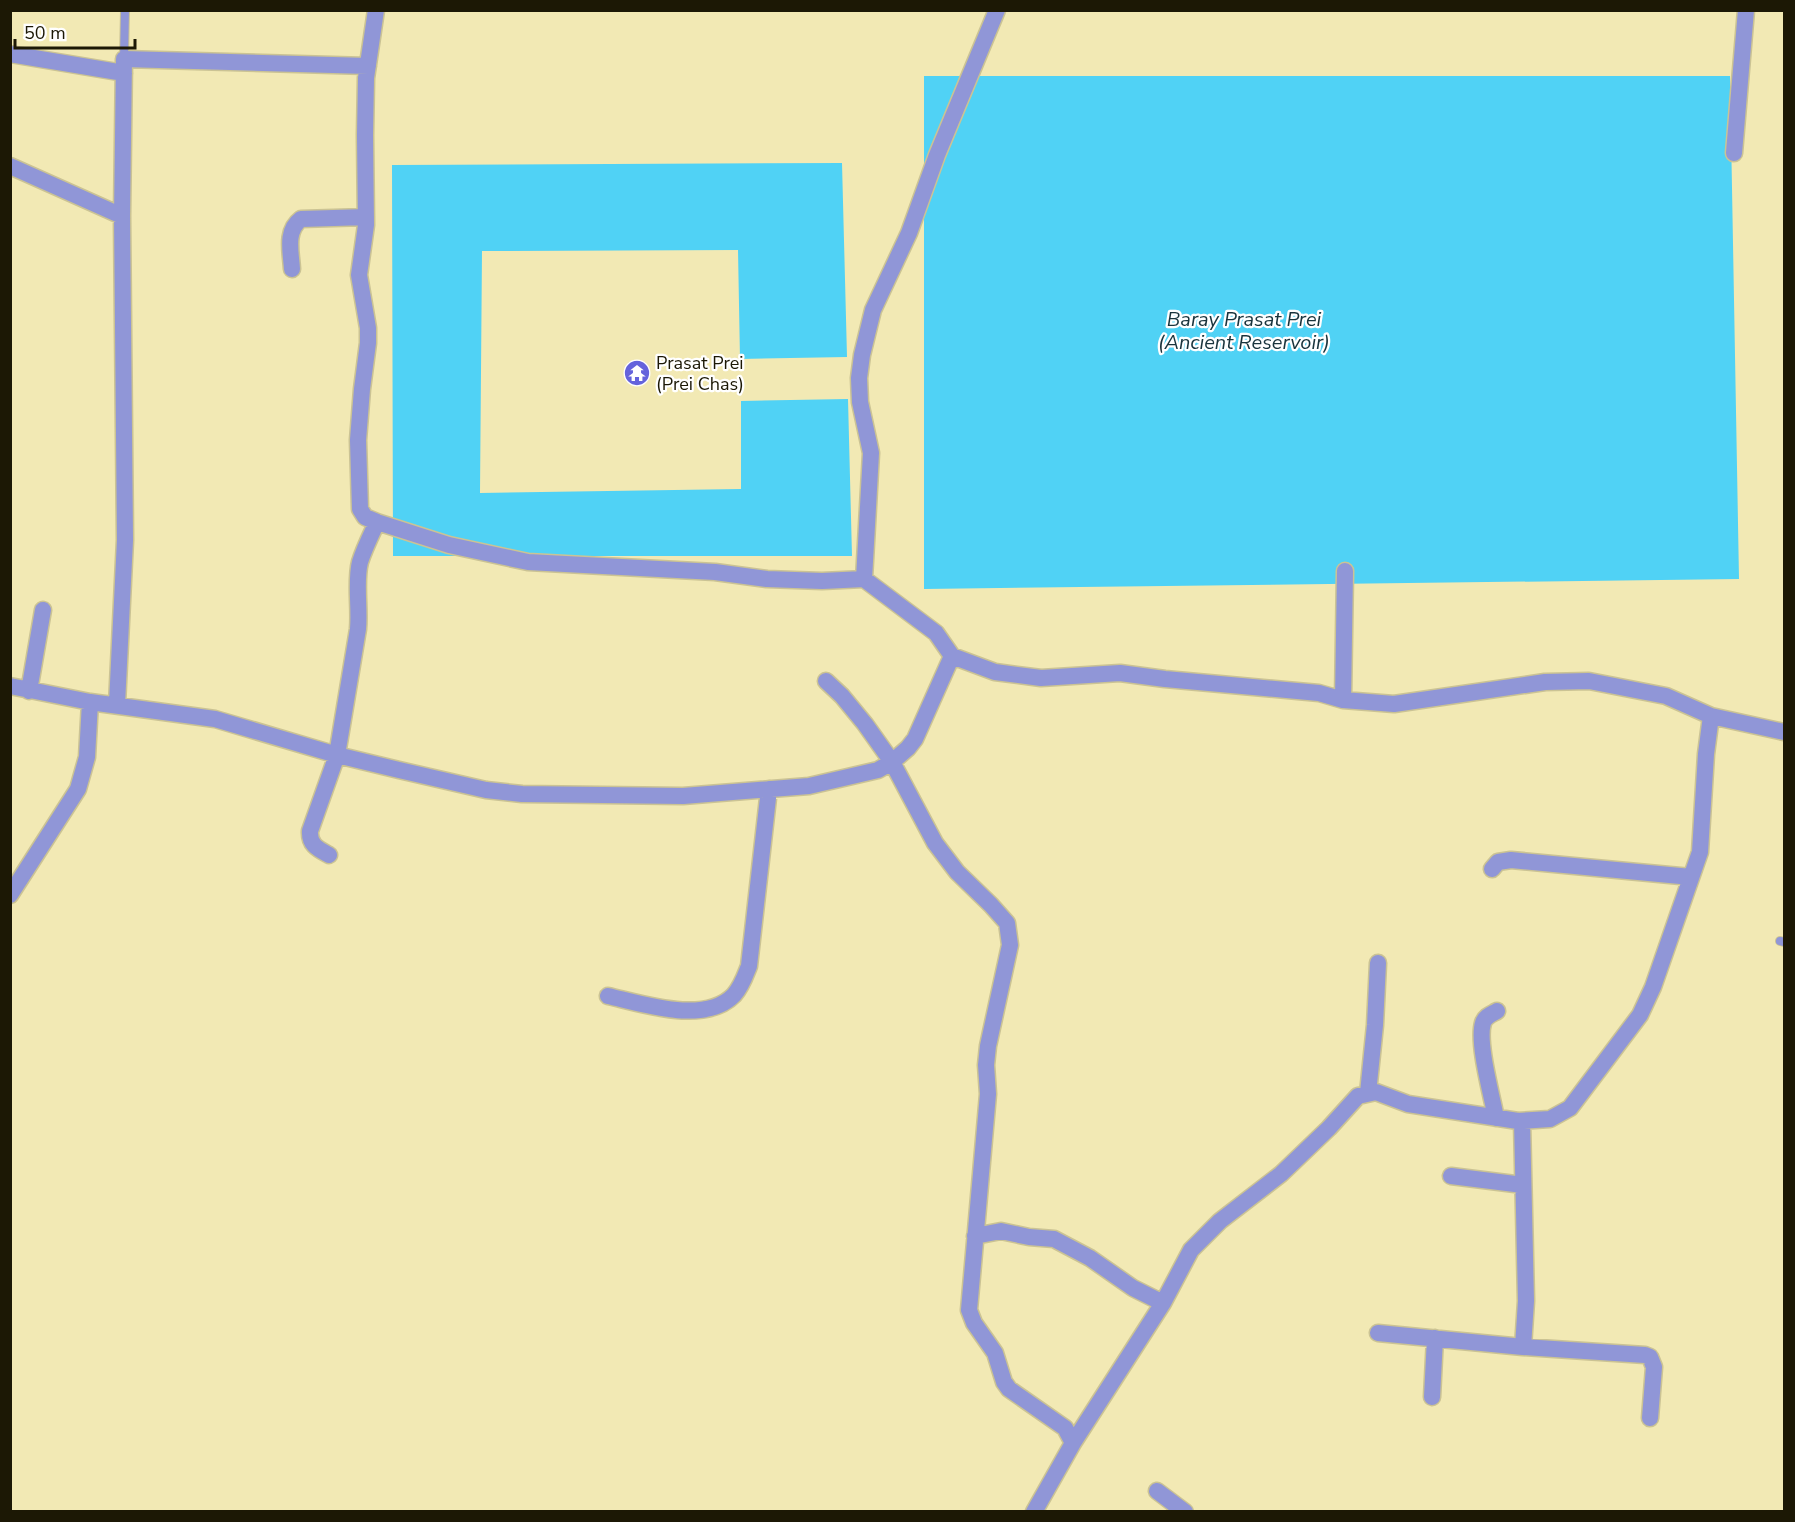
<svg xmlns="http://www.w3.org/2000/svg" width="1795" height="1522" viewBox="0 0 1795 1522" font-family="'Nunito Sans',sans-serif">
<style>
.water{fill:#50d2f5}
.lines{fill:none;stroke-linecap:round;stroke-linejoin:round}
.service-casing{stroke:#cbc394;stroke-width:10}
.minor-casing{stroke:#cbc394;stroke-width:19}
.service{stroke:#9096d7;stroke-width:8}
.minor{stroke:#9096d7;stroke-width:16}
.labels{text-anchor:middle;stroke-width:4.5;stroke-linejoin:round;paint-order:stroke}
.poi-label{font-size:18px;fill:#1c1805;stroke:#fff;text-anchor:start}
.water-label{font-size:20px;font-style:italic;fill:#19343d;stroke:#fff}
</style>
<rect width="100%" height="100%" fill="#f2e9b4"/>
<path class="water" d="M924,76H1730L1739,579L924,589Z
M842,163L847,357L740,359L738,250L482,251L480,493L741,489V401L848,399L852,556H393L392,165Z"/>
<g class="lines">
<g class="service-casing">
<path id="service" d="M124,59L125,10
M1780,941L1784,942"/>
</g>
<g class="minor-casing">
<path id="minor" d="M376,10L366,78L365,135L366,225L359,275L368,328V343L362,389L358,440L360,509L365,517L377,522L449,545L528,562L715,572L767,579L822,581L864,579L936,633L952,656
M10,54L124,73
M1734,153L1746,10
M10,166L122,216
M292,269C291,252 285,231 301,219L366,217
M864,579L871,453L860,402L859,378L862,355L873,310L909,233L937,155L997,10
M826,681L842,696L865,724L892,762L935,843L957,872L991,905L1007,923L1010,945L988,1046L986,1065L988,1094L969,1310L974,1323L995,1353L1004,1382L1009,1389L1065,1428L1073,1443
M10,686L90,702L215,719L337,755L399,770L486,790L522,794L683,796L809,786L878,770L892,762L908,748L915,739L952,656L995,672L1041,678L1120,673L1165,679L1319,693L1343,700L1394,704L1545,682L1589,681L1666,696L1711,716L1784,732
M29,691L43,610
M1343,700L1345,571
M117,704L125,540L122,216L124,59L368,66
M329,855C318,849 309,845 310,831L337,755L358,629C360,608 355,581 360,562C364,549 371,535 377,522
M1492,869L1498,862L1511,860L1691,877
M10,895L78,789L87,757L90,702
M608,996C643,1004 705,1025 734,995C742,986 745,976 749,966L769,789
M1368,1093L1375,1025L1378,963
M1496,1118C1492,1096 1477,1043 1483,1023C1485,1016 1492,1014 1497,1011
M1451,1176L1523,1185
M975,1236L1001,1231L1029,1237L1054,1239L1090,1258L1133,1288L1163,1303
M1378,1333L1523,1347L1526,1301L1522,1121
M1523,1347L1645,1355L1650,1357L1654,1367L1650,1418
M1432,1397L1435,1338
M1157,1491L1185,1512
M1034,1512L1073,1443L1163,1303L1191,1250L1220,1221L1281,1174L1329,1128L1358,1096L1376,1092L1408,1104L1518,1121L1550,1119L1570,1108L1640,1015L1653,987L1700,852L1706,754L1711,716"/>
</g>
<use href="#service" class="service"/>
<use href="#minor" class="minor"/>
</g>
<defs>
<g id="temple-disc" transform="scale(1.35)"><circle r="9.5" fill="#6463dc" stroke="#fff"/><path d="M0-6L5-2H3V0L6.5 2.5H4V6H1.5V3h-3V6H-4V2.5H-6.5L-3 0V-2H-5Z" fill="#fff"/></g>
</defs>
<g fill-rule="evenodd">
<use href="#temple-disc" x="637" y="373"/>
</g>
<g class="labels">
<g class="poi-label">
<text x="656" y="369">Prasat Prei<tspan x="656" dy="21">(Prei Chas)</tspan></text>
</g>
<g class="water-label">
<text x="1244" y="326">Baray Prasat Prei<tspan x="1244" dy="23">(Ancient Reservoir)</tspan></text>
</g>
</g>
<rect width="1795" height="1522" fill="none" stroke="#1c1805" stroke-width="24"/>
<path d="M15 39v9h120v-9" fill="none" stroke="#1c1805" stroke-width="3"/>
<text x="24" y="39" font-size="18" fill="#1c1805" stroke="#ffffff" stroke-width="4.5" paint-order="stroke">50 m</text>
</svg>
